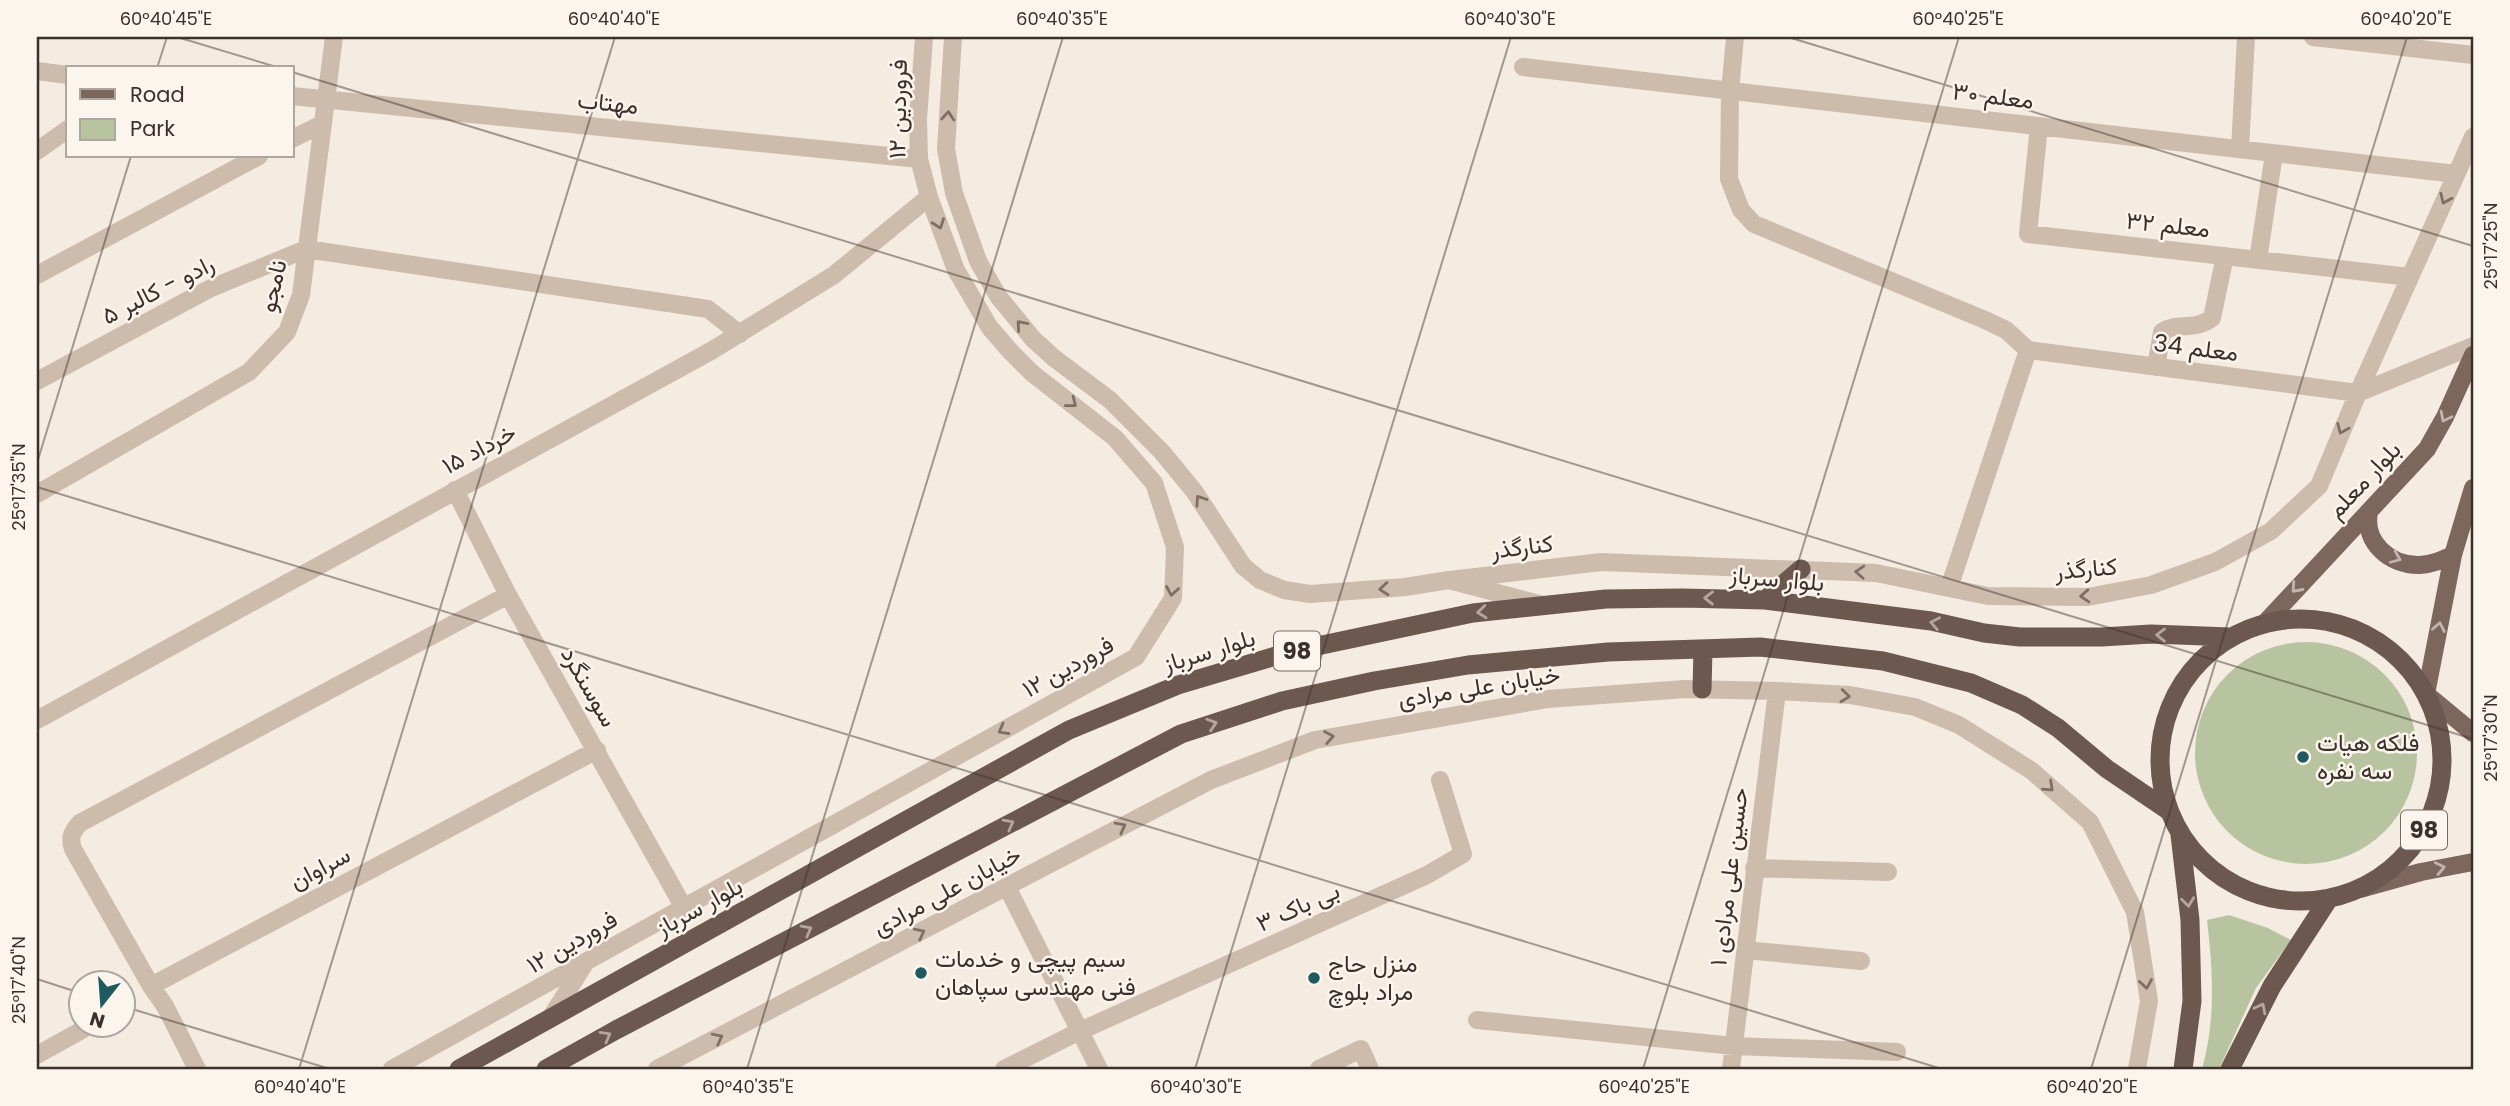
<svg xmlns="http://www.w3.org/2000/svg" width="2510" height="1106" viewBox="0 0 2510 1106" font-family="Poppins,Vazirmatn,sans-serif">
<style>
.green{fill:#b8c4a0}
.lines{fill:none;stroke-linecap:round;stroke-linejoin:round}
.minor{stroke:#cdbbac;stroke-width:18}
.tertiary{stroke:#cdbbac;stroke-width:18}
.primary{stroke:#7d675c;stroke-width:18}
.trunk{stroke:#6c584f;stroke-width:19}
.oneway{stroke:#7d6f65}
.oneway2{stroke:#c2b5ac}
.oneway3{stroke:#b4a69e}
.ticks{fill:none;stroke:#3b302b;stroke-width:2;stroke-opacity:0.45}
.poi-dot{fill:#1f5a5e;stroke:#fbf5ee;stroke-width:2.5}
.labels{text-anchor:middle;stroke-width:5;stroke-linejoin:round;paint-order:stroke}
.shield{fill:#fbf5ee;stroke:#756b66;stroke-width:2}
.shield-label{font-size:23px;font-weight:bold;fill:#3b302b}
.street-label{font-size:24px;fill:#3b302b;stroke:#fbf5ee}
.poi-label{font-size:24px;fill:#3b302b;stroke:#fbf5ee;text-anchor:start}
.neatline{fill:none;stroke:#3b302b;stroke-width:2.5}
.ticks-label{font-size:18px;text-anchor:middle;fill:#3b302b}
</style>
<rect width="100%" height="100%" fill="#f4ebe1"/>
<path class="green" d="M2195 753a111 111 0 1 1 222 0a111 111 0 1 1-222 0Z
M2229,915L2268,928L2291,940L2256,988L2219,1069H2202C2216,1020 2213,970 2207,920Z"/>
<g class="lines">
<path class="minor" d="M1735,37L1730,91L1729,179L1741,210L1754,224L1985,320L2006,330L2028,350
M2313,37L2473,55
M1523,67L2456,174
M2039,126L2028,234L2410,277
M292,139L322,124
M2240,149L2246,37
M37,151L68,129
M2258,260L2274,154
M37,275L259,156
M2028,350L2358,393L2473,346
M2156,367L2162,332C2178,321 2193,332 2212,318L2225,256
M37,381L209,289L306,249L708,309L740,334
M455,490L508,595L683,906
M37,494L249,372L287,332L301,295L334,37
M1450,580L1601,562L1876,573L1988,596L2088,597L2151,585L2215,562L2271,531L2319,486L2358,393L2473,137
M1949,588L2028,350
M37,720L711,351L834,275L929,197
M1754,868L1888,872
M1745,950L1861,961
M151,986L73,849C69,837 72,832 80,823L508,595
M549,1020L584,965
M1477,1020L1734,1046L1897,1052
M37,1055L82,1030
M197,1069L165,1006L151,986L597,750
M657,1069L1211,780L1315,740L1548,699L1685,689L1777,691L1850,695L1915,707L1959,725L2032,771L2090,822L2135,912L2149,1001L2137,1069
M1004,1069L1080,1031L1427,875L1463,854L1440,780
M1319,1069L1361,1049L1370,1069
M1731,1069L1777,691"/>
<path class="tertiary" d="M953,37L946,149L954,193L978,261L998,296L1033,339L1054,358L1110,400L1162,452L1194,491L1243,566L1260,580L1284,590L1310,594L1405,587L1449,580L1543,605
M37,71L68,75
M292,96L919,159
M1007,887L1099,1069
M392,1069L1136,657L1173,598L1175,547L1154,483L1115,438L1032,373L1011,352L990,328L956,270L929,197L919,159L918,119L924,37"/>
<path class="primary" d="M2473,488L2453,555L2426,694L2473,733
M2369,512C2363,542 2390,566 2420,565C2433,564 2442,560 2453,555
M2265,623L2427,449L2445,417L2473,355
M2360,889L2421,872L2473,862"/>
<path class="trunk" d="M1765,600L1801,569
M2160 760a141 141 0 1 1 282 0a141 141 0 1 1-282 0Z
M1702,689L1703,650
M2180,835L2190,920L2192,1001L2183,1069
M459,1069L1069,730L1178,685L1289,652L1473,613L1606,599L1682,598L1765,600L1931,621L1984,633L2020,637H2102L2151,634L2230,637
M546,1069L616,1030L1181,734L1282,701L1374,681L1468,665L1608,652L1760,647L1883,661L1971,683L2022,705L2058,728L2107,769L2169,811
M2230,1069L2272,986L2328,900"/>
</g>
<defs><path id="oneway-chevron" d="M-2-3.5L2.5 0L-2 3.5" fill="none" stroke-width="1.6" stroke-linecap="round" stroke-linejoin="round" transform="scale(1.75)"/></defs>
<g class="oneway">
<use href="#oneway-chevron" transform="translate(948 116) rotate(-86)"/>
<use href="#oneway-chevron" transform="translate(2445 199) rotate(114)"/>
<use href="#oneway-chevron" transform="translate(939 224) rotate(70)"/>
<use href="#oneway-chevron" transform="translate(1021 325) rotate(-131)"/>
<use href="#oneway-chevron" transform="translate(1072 403) rotate(38)"/>
<use href="#oneway-chevron" transform="translate(2342 429) rotate(113)"/>
<use href="#oneway-chevron" transform="translate(1200 500) rotate(-124)"/>
<use href="#oneway-chevron" transform="translate(1860 572) rotate(-177)"/>
<use href="#oneway-chevron" transform="translate(1384 589) rotate(175)"/>
<use href="#oneway-chevron" transform="translate(1172 591) rotate(100)"/>
<use href="#oneway-chevron" transform="translate(2085 596) rotate(176)"/>
<use href="#oneway-chevron" transform="translate(1845 696) rotate(6)"/>
<use href="#oneway-chevron" transform="translate(1003 730) rotate(151)"/>
<use href="#oneway-chevron" transform="translate(1329 737) rotate(-10)"/>
<use href="#oneway-chevron" transform="translate(2049 787) rotate(43)"/>
<use href="#oneway-chevron" transform="translate(1121 827) rotate(-28)"/>
<use href="#oneway-chevron" transform="translate(920 933) rotate(-27)"/>
<use href="#oneway-chevron" transform="translate(2146 984) rotate(81)"/>
<use href="#oneway-chevron" transform="translate(718 1038) rotate(-27)"/>
</g>
<g class="oneway2">
<use href="#oneway-chevron" transform="translate(2445 417) rotate(117)"/>
<use href="#oneway-chevron" transform="translate(2396 558) rotate(23)"/>
<use href="#oneway-chevron" transform="translate(2296 588) rotate(132)"/>
<use href="#oneway-chevron" transform="translate(2439 627) rotate(-79)"/>
<use href="#oneway-chevron" transform="translate(2440 868) rotate(-12)"/>
</g>
<g class="oneway3">
<use href="#oneway-chevron" transform="translate(1709 598) rotate(-179)"/>
<use href="#oneway-chevron" transform="translate(1482 612) rotate(174)"/>
<use href="#oneway-chevron" transform="translate(1935 623) rotate(-169)"/>
<use href="#oneway-chevron" transform="translate(2161 635) rotate(-179)"/>
<use href="#oneway-chevron" transform="translate(1212 724) rotate(-18)"/>
<use href="#oneway-chevron" transform="translate(1009 824) rotate(-28)"/>
<use href="#oneway-chevron" transform="translate(2188 902) rotate(83)"/>
<use href="#oneway-chevron" transform="translate(807 930) rotate(-28)"/>
<use href="#oneway-chevron" transform="translate(2261 1008) rotate(-63)"/>
<use href="#oneway-chevron" transform="translate(606 1036) rotate(-29)"/>
</g>
<path class="ticks" d="M177,37L280,68M1788,37L2473,246M157,68L167,37M292,72L2473,739M37,463L131,156M37,487L1942,1069M37,979L80,993M122,1006L330,1069M299,1069L615,37M747,1069L1063,37M1195,1069L1511,37M1643,1069L1959,37M2091,1069L2407,37"/>
<g class="poi-dot">
<circle cx="2303" cy="757" r="7"/>
<circle cx="921" cy="973" r="7"/>
<circle cx="1314" cy="978" r="7"/>
</g>
<g class="labels">
<g class="shield">
<rect x="1274" y="631.5" width="46" height="39" rx="5"/>
<rect x="2401" y="810.5" width="46" height="39" rx="5"/>
</g>
<g class="shield-label">
<text x="1297" y="659">98</text>
<text x="2424" y="838">98</text>
</g>
<g class="street-label">
<text transform="translate(1993 96) rotate(7)" y="8">معلم ۳۰</text>
<text transform="translate(608 103) rotate(6)" y="8">مهتاب</text>
<text transform="translate(898 109) rotate(-89)" y="8">۱۲ فروردین</text>
<text transform="translate(2168 225) rotate(6)" y="8">معلم ۳۲</text>
<text transform="translate(273 286) rotate(-77)" y="8">نامجو</text>
<text transform="translate(158 290) rotate(-27)" y="8">رادو - کالبر ۵</text>
<text transform="translate(2196 348) rotate(7)" y="8">معلم 34</text>
<text transform="translate(479 449) rotate(-28)" y="8">۱۵ خرداد</text>
<text transform="translate(2364 480) rotate(-47)" y="8">بلوار معلم</text>
<text transform="translate(1522 547) rotate(-7)" y="8">کنارگذر</text>
<text transform="translate(2086 569) rotate(-5)" y="8">کنارگذر</text>
<text transform="translate(1777 579) rotate(5)" y="8">بلوار سرباز</text>
<text transform="translate(1209 651) rotate(-17)" y="8">بلوار سرباز</text>
<text transform="translate(1068 667) rotate(-29)" y="8">۱۲ فروردین</text>
<text transform="translate(589 687) rotate(60)" y="8">سوسنگرد</text>
<text transform="translate(1479 687) rotate(-9)" y="8">خیابان علی مرادی</text>
<text transform="translate(320 868) rotate(-28)" y="8">سراوان</text>
<text transform="translate(1729 877) rotate(-83)" y="8">حسین علی مرادی ۱</text>
<text transform="translate(947 891) rotate(-28)" y="8">خیابان علی مرادی</text>
<text transform="translate(699 907) rotate(-29)" y="8">بلوار سرباز</text>
<text transform="translate(1298 907) rotate(-24)" y="8">بی باک ۳</text>
<text transform="translate(572 942) rotate(-30)" y="8">۱۲ فروردین</text>
</g>
<g class="poi-label">
<text x="2317" y="751">فلکه هیات<tspan x="2317" dy="28">سه نفره</tspan></text>
<text x="935" y="967">سیم پیچی و خدمات<tspan x="935" dy="28">فنی مهندسی سپاهان</tspan></text>
<text x="1328" y="972">منزل حاج<tspan x="1328" dy="28">مراد بلوچ</tspan></text>
</g>
</g>
<rect width="2510" height="1106" fill="none" stroke="#fbf5ee" stroke-width="77"/>
<rect x="66" y="66" width="228" height="91" fill="#fbf5ee" stroke="#aea6a0" stroke-width="2"/>
<rect x="80" y="89" width="35" height="10" fill="#7d675c" stroke="#aea6a0" stroke-width="2"/>
<text x="130" y="102" font-size="21" fill="#3b302b">Road</text>
<rect x="80" y="119" width="35" height="21" fill="#b8c4a0" stroke="#aea6a0" stroke-width="2"/>
<text x="130" y="136" font-size="21" fill="#3b302b">Park</text>
<g transform="translate(102 1004) rotate(197)"><circle r="33" fill="#fbf5ee" stroke="#aea6a0" stroke-width="2"/>
<path d="M0-5L12 26L0 18L-12 26Z" fill="#1f5a5e"/>
<text y="-10" font-size="19" font-weight="bold" text-anchor="middle" fill="#3b302b">N</text>
</g>
<rect x="38" y="38" width="2434" height="1030" class="neatline"/>
<g class="ticks-label">
<text x="166" y="25">60°40'45"E</text>
<text x="614" y="25">60°40'40"E</text>
<text x="1062" y="25">60°40'35"E</text>
<text x="1510" y="25">60°40'30"E</text>
<text x="1958" y="25">60°40'25"E</text>
<text x="2406" y="25">60°40'20"E</text>
<text transform="translate(2491 246) rotate(-90)" y="6">25°17'25"N</text>
<text transform="translate(19 487) rotate(-90)" y="6">25°17'35"N</text>
<text transform="translate(2491 738) rotate(-90)" y="6">25°17'30"N</text>
<text transform="translate(19 980) rotate(-90)" y="6">25°17'40"N</text>
<text x="300" y="1093">60°40'40"E</text>
<text x="748" y="1093">60°40'35"E</text>
<text x="1196" y="1093">60°40'30"E</text>
<text x="1644" y="1093">60°40'25"E</text>
<text x="2092" y="1093">60°40'20"E</text>
</g>
</svg>
